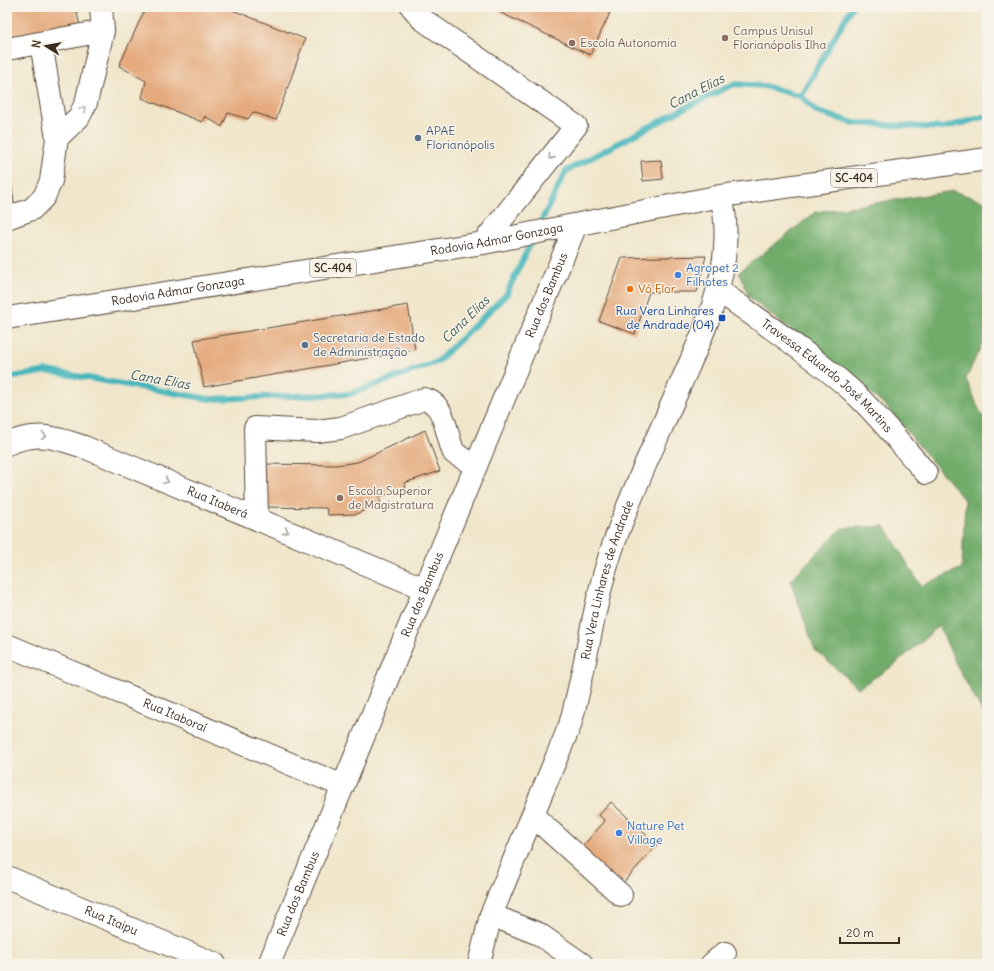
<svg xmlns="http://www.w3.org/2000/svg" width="994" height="971" viewBox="0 0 994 971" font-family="Delius,sans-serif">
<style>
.forest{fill:#71ac6b;stroke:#566b44}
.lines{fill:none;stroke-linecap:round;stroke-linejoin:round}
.stream{stroke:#46b6bc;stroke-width:6}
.building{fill:#e5ab7e}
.minor-casing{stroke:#564638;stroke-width:24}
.major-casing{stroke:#564638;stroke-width:24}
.minor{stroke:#fff;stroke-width:22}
.major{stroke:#fff;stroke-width:22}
.oneway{stroke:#a79f9a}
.education-dot{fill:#8d6e63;stroke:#f7f3e8;stroke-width:1.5}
.service-dot{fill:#5c6f8a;stroke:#f7f3e8;stroke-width:1.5}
.shop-dot{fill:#3f7fe0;stroke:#f7f3e8;stroke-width:1.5}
.food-dot{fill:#e8710a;stroke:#f7f3e8;stroke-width:1.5}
.transit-dot{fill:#1a4fb4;stroke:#f7f3e8;stroke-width:1.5}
.labels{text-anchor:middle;stroke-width:3;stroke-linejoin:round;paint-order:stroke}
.shield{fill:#f7f3e8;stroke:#73665b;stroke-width:1}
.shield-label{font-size:11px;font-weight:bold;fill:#3b2a1e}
.education-label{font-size:12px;fill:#785e54;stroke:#f7f3e8;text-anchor:start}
.service-label{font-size:12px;fill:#4e5e75;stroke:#f7f3e8;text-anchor:start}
.street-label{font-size:12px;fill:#3b2a1e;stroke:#f7f3e8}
.shop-label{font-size:12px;fill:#366cbe;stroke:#f7f3e8;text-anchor:start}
.food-label{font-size:12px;fill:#c56008;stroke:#f7f3e8;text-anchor:start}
.transit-label{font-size:12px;fill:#164399;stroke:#f7f3e8;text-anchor:end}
.water-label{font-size:13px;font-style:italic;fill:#3f5b55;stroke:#f7f3e8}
</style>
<rect width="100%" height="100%" fill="#f7f3e8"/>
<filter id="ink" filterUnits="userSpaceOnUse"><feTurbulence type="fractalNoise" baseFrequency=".025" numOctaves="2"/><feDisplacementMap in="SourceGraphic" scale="8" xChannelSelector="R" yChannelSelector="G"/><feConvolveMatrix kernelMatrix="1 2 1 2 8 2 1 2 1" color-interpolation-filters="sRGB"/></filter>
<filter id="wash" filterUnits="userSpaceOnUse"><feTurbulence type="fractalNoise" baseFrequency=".012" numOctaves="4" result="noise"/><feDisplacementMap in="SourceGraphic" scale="16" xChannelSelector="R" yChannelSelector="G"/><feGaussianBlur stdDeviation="0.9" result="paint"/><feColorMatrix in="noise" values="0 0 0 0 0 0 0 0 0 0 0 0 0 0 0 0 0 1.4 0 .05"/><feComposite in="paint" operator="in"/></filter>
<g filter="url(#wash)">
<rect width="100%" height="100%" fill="#f0e6cb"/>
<path class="forest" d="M953,191L987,202V333L966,379L981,414L987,421V720L956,664L939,626L893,666L858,688L815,650L790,580L842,528L885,526L921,586L962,568L965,501L886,406L749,297L739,272L816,212Z"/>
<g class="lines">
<path class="stream" d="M801,96L852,7
M538,228L566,171L685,108L734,84L764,86L801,96L817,112L854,123L943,128L987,116
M7,378L47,371L209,399L350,394L437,362L506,295L533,238"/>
</g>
<g id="blocks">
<path class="building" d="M7,7H76L80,27L7,43Z
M146,7H225L305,39L276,120L253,112L248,119L228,113L222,127L205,116L202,122L142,98L146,81L119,66Z
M282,7H294L292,11Z
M501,7H596L610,13L590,55L499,12Z
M7,149L15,210L7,211Z
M661,160L663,179L643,181L641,161Z
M706,256L697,292H649L635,334L599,321L622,258Z
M408,305L415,350L204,387L194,340Z
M425,430L440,471L404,483L406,488L379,497L381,503L356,514L328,515L326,508L261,507V464L336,465L358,462Z
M611,802L657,845L620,886L580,849L605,821L599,815Z"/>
</g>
</g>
<g filter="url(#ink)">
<use href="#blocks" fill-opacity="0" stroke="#564638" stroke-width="1"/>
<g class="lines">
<g class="minor-casing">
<g id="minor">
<path d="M412,7L422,19L576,126L483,243"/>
<path d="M7,49L103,31"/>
<path d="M57,138L79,117L86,103L103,31L101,7"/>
<path d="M7,218L32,209L44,197L51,181L57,138L41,43"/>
<path id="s1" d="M718,290C762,322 809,353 850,389C878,414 901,445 926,473"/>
<path id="s2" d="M7,444C38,431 54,437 84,447L425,589"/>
<path d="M257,519L255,428L317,431L341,428L424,399C446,403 446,436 454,453L476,466"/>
<path id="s3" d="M7,645L343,786"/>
<path d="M533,816L621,895"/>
<path id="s4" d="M7,877L215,964"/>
<path d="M491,915L539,934L582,964"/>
<path id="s5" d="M269,964L576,225"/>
<path d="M712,964L725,953"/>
</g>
</g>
<g class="major-casing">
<g id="major">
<path id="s6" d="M7,318L483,243L721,196L987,159"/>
<path id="s7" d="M479,964L491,915L570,725C587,665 593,602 614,543C632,491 656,441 678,390C705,328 738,265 721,196"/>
</g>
</g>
<use href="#minor" class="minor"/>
<use href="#major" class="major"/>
</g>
<defs><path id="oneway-chevron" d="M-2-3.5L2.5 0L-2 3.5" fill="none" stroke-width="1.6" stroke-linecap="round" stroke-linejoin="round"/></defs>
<g class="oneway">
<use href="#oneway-chevron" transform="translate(83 109) rotate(-61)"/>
<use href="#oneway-chevron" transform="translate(551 157) rotate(129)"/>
<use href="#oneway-chevron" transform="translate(44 436) rotate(8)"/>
<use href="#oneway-chevron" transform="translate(166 481) rotate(23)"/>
<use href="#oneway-chevron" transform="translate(286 531) rotate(23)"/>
</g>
</g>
<g class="education-dot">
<circle cx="725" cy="38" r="4"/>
<circle cx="572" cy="43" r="4"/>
<circle cx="340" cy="498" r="4"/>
</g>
<g class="service-dot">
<circle cx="418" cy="138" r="4"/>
<circle cx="305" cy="345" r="4"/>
</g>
<g class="shop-dot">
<circle cx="678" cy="275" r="4"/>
<circle cx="619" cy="833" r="4"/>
</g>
<circle class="food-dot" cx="630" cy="289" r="4"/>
<rect class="transit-dot" x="718" y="314" width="8" height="8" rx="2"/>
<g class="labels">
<g class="shield">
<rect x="831" y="169" width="46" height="18" rx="3"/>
<rect x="310" y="259" width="46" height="18" rx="3"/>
</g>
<g class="shield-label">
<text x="854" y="182">SC-404</text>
<text x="333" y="272">SC-404</text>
</g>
<g class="education-label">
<text x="733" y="35">Campus Unisul<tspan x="733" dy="14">Florianópolis Ilha</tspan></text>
<text x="580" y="47">Escola Autonomia</text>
<text x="348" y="495">Escola Superior<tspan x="348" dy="14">de Magistratura</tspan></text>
</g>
<g class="service-label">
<text x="426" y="135">APAE<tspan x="426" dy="14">Florianópolis</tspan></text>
<text x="313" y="342">Secretaria de Estado<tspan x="313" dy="14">de Administração</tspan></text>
</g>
<g class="street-label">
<text dy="4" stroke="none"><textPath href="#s6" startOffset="496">Rodovia Admar Gonzaga</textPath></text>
<text dy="4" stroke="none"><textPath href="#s6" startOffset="173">Rodovia Admar Gonzaga</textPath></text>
<text dy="4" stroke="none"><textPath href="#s5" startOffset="724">Rua dos Bambus</textPath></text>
<text dy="4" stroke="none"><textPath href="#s1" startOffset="139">Travessa Eduardo José Martins</textPath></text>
<text dy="4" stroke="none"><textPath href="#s2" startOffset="224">Rua Itaberá</textPath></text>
<text dy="4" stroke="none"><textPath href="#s7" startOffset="406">Rua Vera Linhares de Andrade</textPath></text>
<text dy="4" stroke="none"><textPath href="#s5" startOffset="400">Rua dos Bambus</textPath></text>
<text dy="4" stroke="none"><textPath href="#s3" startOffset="182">Rua Itaboraí</textPath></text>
<text dy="4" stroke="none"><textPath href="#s5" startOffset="76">Rua dos Bambus</textPath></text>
<text dy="4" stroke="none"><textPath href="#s4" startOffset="113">Rua Itaipu</textPath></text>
</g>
<g class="shop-label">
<text x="686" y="272">Agropet 2<tspan x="686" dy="14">Filhotes</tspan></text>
<text x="627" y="830">Nature Pet<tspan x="627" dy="14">Village</tspan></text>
</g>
<g class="food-label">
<text x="638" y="293">Vó Flor</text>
</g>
<g class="transit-label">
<text x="714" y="315">Rua Vera Linhares<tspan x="714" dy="14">de Andrade (04)</tspan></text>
</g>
<g class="water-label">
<text transform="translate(696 91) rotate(-27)" y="5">Cana Elias</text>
<text transform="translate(465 319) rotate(-44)" y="5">Cana Elias</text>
<text transform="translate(160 379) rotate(10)" y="5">Cana Elias</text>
</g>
</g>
<rect width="994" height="971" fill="none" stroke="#f7f3e8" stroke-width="24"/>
<g transform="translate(46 46) rotate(281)" stroke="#f7f3e8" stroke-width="3" paint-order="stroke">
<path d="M0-3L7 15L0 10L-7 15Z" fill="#3b2a1e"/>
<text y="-6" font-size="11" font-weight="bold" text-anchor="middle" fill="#3b2a1e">N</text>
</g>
<path d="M840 937v6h59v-6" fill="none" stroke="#3b2a1e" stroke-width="2"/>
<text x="846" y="937" font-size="12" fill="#3b2a1e" stroke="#f7f3e8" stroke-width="3" paint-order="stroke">20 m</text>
</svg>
